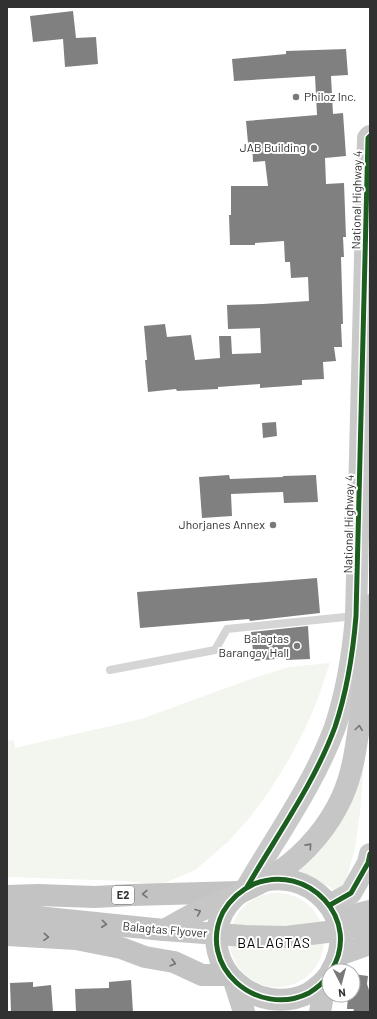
<svg xmlns="http://www.w3.org/2000/svg" width="377" height="1019" viewBox="0 0 377 1019" font-family="Barlow,sans-serif">
<style>
.green{fill:#f2f6ee}
.building{fill:#808080}
.lines{fill:none;stroke-linecap:round;stroke-linejoin:round}
.service{stroke:#d5d5d5;stroke-width:8}
.primary{stroke:#c9c9c9;stroke-width:22}
.trunk{stroke:#c6c6c6;stroke-width:22}
.motorway{stroke:#c3c3c3;stroke-width:22}
.trunk-bridge{stroke:#c6c6c6;stroke-width:22}
.cycleway-casing{stroke:#fff;stroke-width:8}
.cycleway{stroke:#1b5e20;stroke-width:5}
.oneway{stroke:#747474}
.oneway2{stroke:#737373}
.poi-dot{fill:#797979;stroke:#fff;stroke-width:1.5}
.labels{text-anchor:middle;stroke-width:4;stroke-linejoin:round;paint-order:stroke}
.shield{fill:#fff;stroke:#6f6f6f;stroke-width:1}
.shield-label{font-size:11px;font-weight:bold;fill:#313131}
.poi-label{font-size:12px;fill:#313131;stroke:#fff;text-anchor:end}
.street-label{font-size:12px;fill:#313131;stroke:#fff}
.quarter-label{font-size:14px;letter-spacing:1px;fill:#000;stroke:#fff}
</style>
<rect width="100%" height="100%" fill="#fff"/>
<path class="green" d="M330,663L317,701L304,731L288,761L270,790L251,816L229,841L195,870L160,885L125,881L7,877V741L14,740L15,748L141,719L251,679L289,667Z
M364,761L360,812L355,848L344,888L335,890L310,876L293,872Z
M230 940a47 47 0 1 1 94 0a47 47 0 1 1-94 0Z"/>
<path class="building" d="M73,11L76,38L96,37L98,64L65,67L63,39L33,42L30,16Z
M346,49L348,75L331,76L333,114L343,113L346,156L325,158L326,184L344,183L346,237H343L344,257H341L343,324H341L342,347H334L336,361L323,362L324,379L302,380V385L260,388V384L218,387V389L177,391L176,389L148,392L145,360H147L144,326L165,324L167,337L191,335L195,360L220,358L219,336H231L232,354L261,353L260,328L228,329L227,305L263,304L309,301L308,277L291,278L290,262H285L284,241L255,243V245H230L229,215H231V186H268L265,161L253,162L252,142L248,143L246,121L317,115L315,76L234,81L232,59L286,54V51Z
M276,422L277,436L263,438L262,423Z
M229,475L230,479L283,477V476L316,475L318,502L284,503L283,492L231,494L232,516L202,518L199,477Z
M317,578L320,613L250,621L249,619L140,628L137,592Z
M308,626L310,659L286,660V658L254,661L251,632Z
M353,974L368,976L367,984L370,993V1012H353L354,1009H347L348,995H353Z
M131,980L133,1012H76L75,989L109,988V982Z
M33,982V987L51,985L53,1012H11L10,983Z"/>
<g class="lines">
<path class="service" d="M110,670L215,650L227,629L355,616"/>
<path class="primary" d="M247,887C277,835 314,784 335,727C347,691 353,653 356,616L368,138L370,136
M330,905L351,893L368,863L370,854"/>
<path class="trunk" d="M369,630L370,605
M337,919L370,911
M339,955L370,944
M329,975C324,982 317,988 309,993C257,1019 196,966 223,912C230,900 241,890 254,884C308,862 363,920 331,971
M235,984L244,1012
M320,1012L326,979"/>
<path class="motorway" d="M7,896L38,895L95,897L132,895L240,892
M7,916H27L164,930
M7,935L76,939L121,948L145,957L174,962L202,975H228"/>
<path class="trunk-bridge" d="M164,930C174,925 183,919 193,914C223,900 253,889 280,871C306,853 329,826 342,797C354,771 357,740 361,712C364,684 366,657 369,630
M164,930L245,936L286,937L335,931L370,924"/>
<g class="cycleway-casing">
<path id="cycleway" d="M247,887C277,835 314,784 335,727C347,691 353,653 356,616L368,138L370,136
M330,905L351,893L368,863L370,854
M329,975C324,982 317,988 309,993C257,1019 196,966 223,912C230,900 241,890 254,884C308,862 363,920 331,971"/>
</g>
<use href="#cycleway" class="cycleway"/>
</g>
<defs><path id="oneway-chevron" d="M-2-3.5L2.5 0L-2 3.5" fill="none" stroke-width="1.6" stroke-linecap="round" stroke-linejoin="round"/></defs>
<g class="oneway">
<use href="#oneway-chevron" transform="translate(359 728) rotate(-83)"/>
<use href="#oneway-chevron" transform="translate(309 846) rotate(-48)"/>
<use href="#oneway-chevron" transform="translate(198 912) rotate(-23)"/>
</g>
<g class="oneway2">
<use href="#oneway-chevron" transform="translate(145 894) rotate(179)"/>
<use href="#oneway-chevron" transform="translate(104 924) rotate(6)"/>
<use href="#oneway-chevron" transform="translate(46 937) rotate(4)"/>
<use href="#oneway-chevron" transform="translate(173 963) rotate(16)"/>
</g>
<g class="poi-dot">
<circle cx="296" cy="97" r="4"/>
<circle cx="314" cy="148" r="4"/>
<circle cx="273" cy="525" r="4"/>
<circle cx="297" cy="646" r="4"/>
</g>
<g class="labels">
<rect class="shield" x="112" y="886" width="22" height="18" rx="3"/>
<g class="shield-label">
<text x="123" y="899">E2</text>
</g>
<g class="poi-label">
<text x="304" y="101" text-anchor="start">Philoz Inc.</text>
<text x="306" y="152">JAB Building</text>
<text x="265" y="529">Jhorjanes Annex</text>
<text x="289" y="643">Balagtas<tspan x="289" dy="14">Barangay Hall</tspan></text>
</g>
<g class="street-label">
<text transform="translate(357 200) rotate(-89)" y="4">National Highway 4</text>
<text transform="translate(349 524) rotate(-89)" y="4">National Highway 4</text>
<text transform="translate(165 930) rotate(5)" y="4">Balagtas Flyover</text>
</g>
<g class="quarter-label">
<text x="274" y="948">BALAGTAS</text>
</g>
</g>
<rect width="377" height="1019" fill="none" stroke="#313131" stroke-width="16"/>
<g transform="translate(341 983) rotate(174)"><circle r="19" fill="#ffffff" stroke="#adadad"/>
<path d="M0-3L7 15L0 10L-7 15Z" fill="#797979"/>
<text y="-6" font-size="11" font-weight="bold" text-anchor="middle" fill="#313131">N</text>
</g>
</svg>
